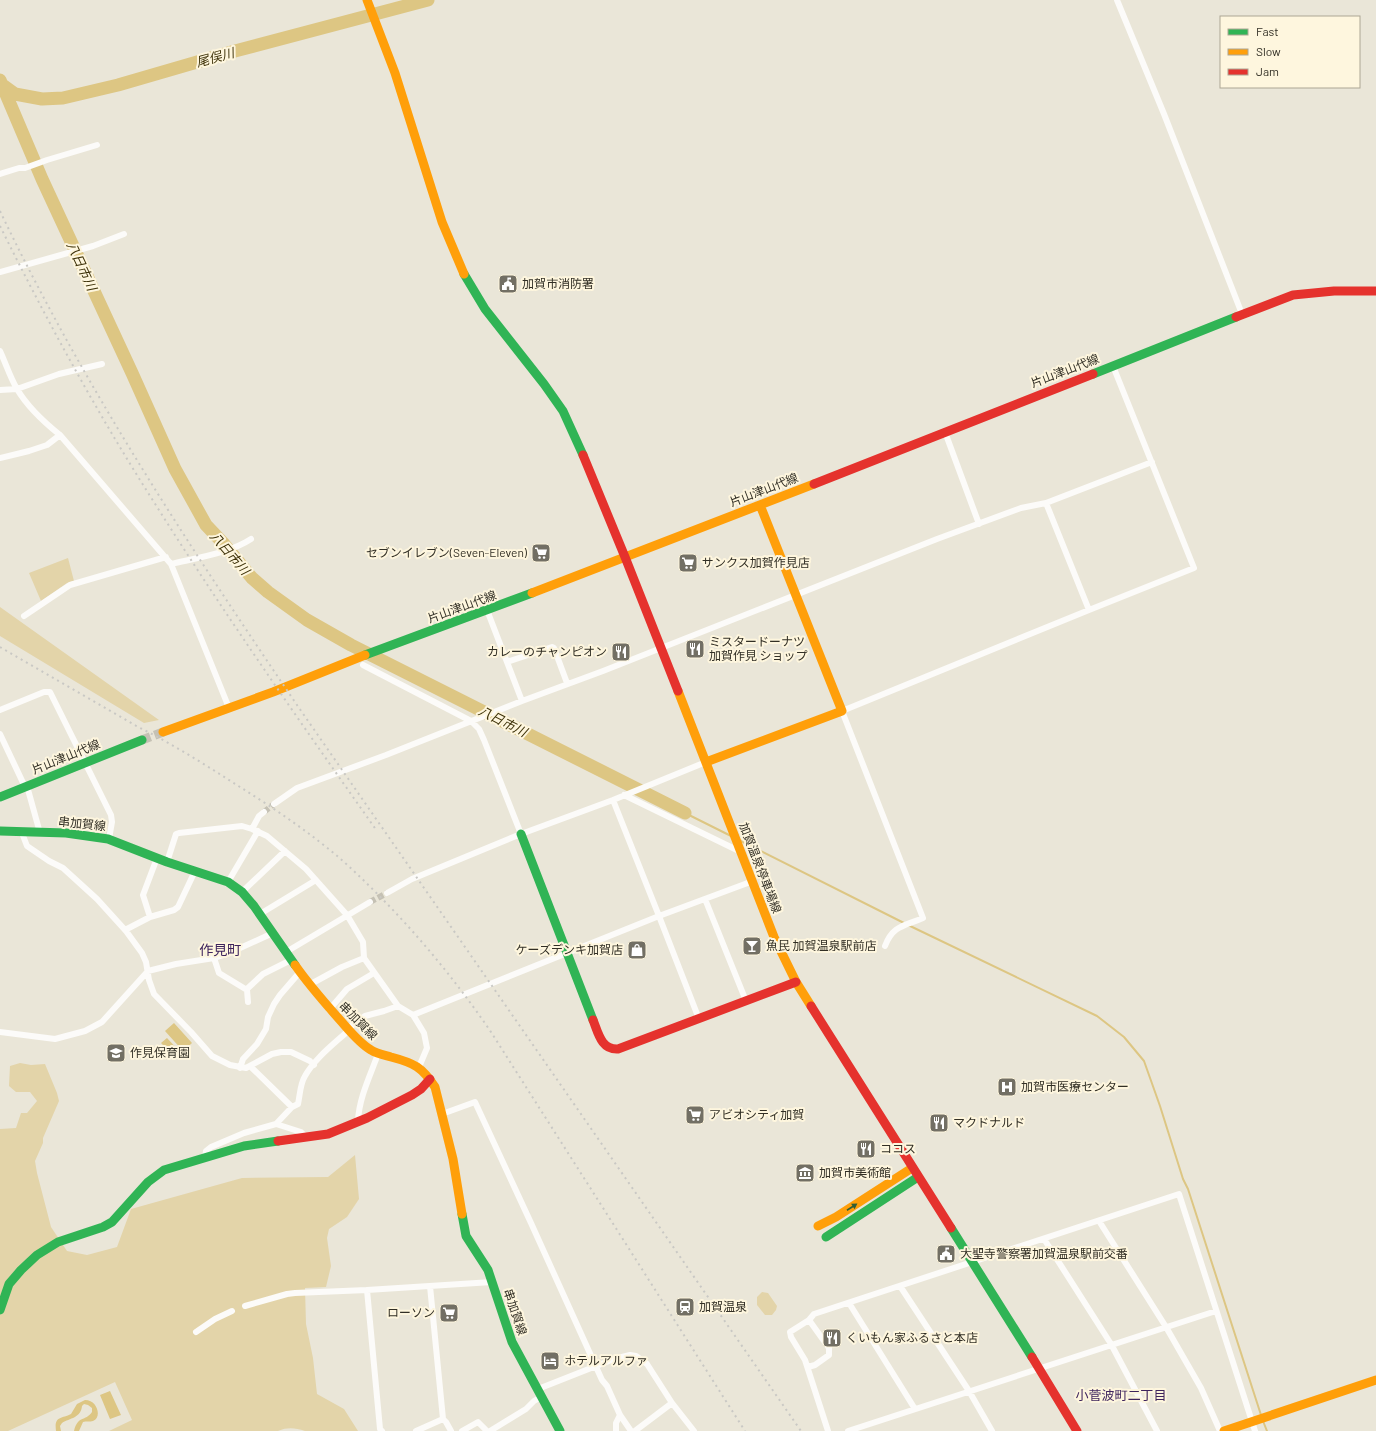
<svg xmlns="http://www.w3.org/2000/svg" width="1376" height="1431" viewBox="0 0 1376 1431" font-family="Barlow,'Noto Sans JP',sans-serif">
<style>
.green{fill:#e3d4a9}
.water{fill:#ddc683}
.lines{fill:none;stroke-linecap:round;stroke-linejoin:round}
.stream{stroke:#ddc683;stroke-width:2}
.river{stroke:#ddc683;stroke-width:13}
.street-tunnel{stroke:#c5c1b4;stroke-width:6;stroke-dasharray:6 3;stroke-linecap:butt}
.secondary-tunnel{stroke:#c5c1b4;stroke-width:9;stroke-dasharray:9 4.5;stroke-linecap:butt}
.street{stroke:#fcfbf9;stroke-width:6}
.fast{stroke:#30b455;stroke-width:9}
.slow{stroke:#ff9f0a;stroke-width:9}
.jam{stroke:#e5322d;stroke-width:9}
.rail{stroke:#c9c8c4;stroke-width:2;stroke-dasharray:2 4;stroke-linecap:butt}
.oneway{fill:#315e36}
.labels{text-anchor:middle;stroke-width:4;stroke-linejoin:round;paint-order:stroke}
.poi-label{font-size:12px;fill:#322f25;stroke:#fef6de;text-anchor:start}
.street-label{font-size:12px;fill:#322f25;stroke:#fef6de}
.water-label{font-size:13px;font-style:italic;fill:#3e3209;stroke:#fef6de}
.neighbourhood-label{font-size:13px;fill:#3e245d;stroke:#fef6de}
.quarter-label{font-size:14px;fill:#3e245d;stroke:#fef6de}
</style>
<rect width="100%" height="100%" fill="#eae6d8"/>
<path class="green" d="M68,558L74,581L67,583L41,601L29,573Z
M0,607L159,720L144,723L0,636Z
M20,1063L31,1065L45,1064L57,1093L59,1101L43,1138V1143L35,1161L37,1173L51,1227L67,1251L87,1255L117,1247L131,1209L242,1178L328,1177L355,1155L359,1199L347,1217L329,1229L327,1238L331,1266L326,1287L305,1288L306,1324L313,1358L317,1394L344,1409L358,1431H305C295,1428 288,1427 278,1431H109L132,1420L115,1382L8,1431H0V1129L16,1128L21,1113H27L37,1101L30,1092H16L9,1086L10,1066Z
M762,1292L768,1293L777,1306L776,1310L772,1315H765L757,1305V1297Z"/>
<path class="water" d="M174,1023L192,1043L183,1051L165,1031Z
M167,1038L181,1053L176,1059L161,1043Z
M110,1391L121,1415L110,1419L100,1395Z
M85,1400C98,1400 102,1418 93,1421C90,1422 86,1421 83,1422L79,1431H74C78,1415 85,1422 92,1412V1408L88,1405L84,1404L82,1406C81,1418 70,1418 62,1423L60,1426L61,1431H56C54,1416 61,1419 71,1414L77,1404Z"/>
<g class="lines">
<path class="stream" d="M685,813L731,836
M739,840L904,923
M908,925L1097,1016L1124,1037L1144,1061L1160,1106L1183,1179L1188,1189L1261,1415
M1263,1421L1267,1431"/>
<path class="river" d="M0,80L42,179L132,373L175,469L206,525L223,543L252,578L268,592L307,620L351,645L685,813
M4,86L15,94L42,99L63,98L118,85L235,51L428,0"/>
<path class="street-tunnel" d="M264,812L274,804
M370,902L387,893"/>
<path class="secondary-tunnel" d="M142,740L163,732"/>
<path class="street" d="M1117,0L1164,114L1242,314
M0,174L19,168H25L47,160L97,145
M0,272L93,246L124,234
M0,351C6,364 10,377 17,389C27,406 45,423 60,435L171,564L229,708
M0,390L17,389L59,374L102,364
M945,432L979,524
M0,458L29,451L47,445L60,435
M1046,503L1089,610
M171,564C196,558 230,553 251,539
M487,610L522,701
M24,616L70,585L166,557
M507,662L552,647L554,648L567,683
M363,665L471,721L479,729L484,740L521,834
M0,710L44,692H50L111,815L112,822L109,839
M0,734L25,787
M27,786L40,833
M624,795L741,852
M274,804L297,788L386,755L522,701L603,671L937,539L1021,508L1046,503L1152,462
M252,829L259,816L264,812
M22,833L27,846L49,861L63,868L97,899L126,931L142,953L146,962L149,980L154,994L191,1032L212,1056L230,1065L246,1068L272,1054L281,1052H291L310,1061L314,1065
M167,862L176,834L179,833L242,826L252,829L267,836L306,869L347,915L363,942L364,958L398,1006L413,1015L424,1033L427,1048L419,1067
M228,882L258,831
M242,892L285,851
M387,893L412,879L521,834L613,800L706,762
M705,899L746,1001
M260,914L316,880
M150,917L143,895L157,858
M125,930L150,917L174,910L178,907L195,871
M885,946C893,925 905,926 923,918L842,711L1089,610L1194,568L1113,366
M286,952L370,902
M214,958L219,973L247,990
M309,985L342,967L364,958
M248,1002L247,990L248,988L263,974L291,960
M329,1010L347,989L374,973
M413,1015L659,916L613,800
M699,1019L659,916L753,881
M347,1029L365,1016L384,1011L398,1006
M0,1032L55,1039L85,1031L102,1022L148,971L176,964L214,958L227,954L273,933
M251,1067L292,1107
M240,1068L243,1059L257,1044L266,1029L268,1017L274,1004L280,995L299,973
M442,1114L475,1102L531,1223L602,1380L607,1386L620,1415L631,1431
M358,1121C359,1098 370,1076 378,1054
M276,1124L301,1132L307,1138
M205,1157L206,1151L211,1147L244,1133L276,1124L292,1107L298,1104C300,1095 300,1084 305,1076C315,1058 334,1044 349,1030
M1099,1221L1166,1327L1201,1388L1220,1431
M1044,1239L1111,1344L1157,1431
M430,1286L443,1419L446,1422L451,1431
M900,1286L969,1391L992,1431
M367,1290L380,1429L382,1431
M849,1303L915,1409
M245,1306L287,1294L295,1293L367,1290L492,1282
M196,1332L215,1319L232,1311
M808,1367L815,1365L829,1355V1348L809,1320
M538,1389L614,1359L630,1355L636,1356L647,1364L672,1403L694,1431
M416,1431L443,1419
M462,1431L478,1422L487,1431
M490,1431L526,1409L534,1401L541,1397
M616,1431V1423L620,1415
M635,1431L672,1403
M828,1431L805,1360L791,1337L790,1332L809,1320L814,1314L1179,1194L1255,1431
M848,1431L1216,1311"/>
<path class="fast" d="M464,274L485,309L544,384L563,411L583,455
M1093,374L1236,317
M365,655L532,593
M0,797L142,740
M0,831L66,833L108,839L167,862L228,882L242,892L254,906L295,965
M521,834L593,1020
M462,1214L466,1236L488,1270L512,1342L560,1431
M951,1228L1032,1357
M826,1237L918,1177
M0,1310L9,1284L21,1270L37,1255L58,1242L103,1227L112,1222L148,1182L164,1170L244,1146L278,1141"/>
<path class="slow" d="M367,0L395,73L442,222L464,274
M532,593L814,484
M678,691L774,937L796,982L811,1006
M163,732L273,692L365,655
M706,762L842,711L760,505
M295,965C309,985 324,1002 340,1020C349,1030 359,1043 371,1050C377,1054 384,1055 391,1057C414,1063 422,1067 435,1087L453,1159L462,1214
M818,1226L836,1217L912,1168
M1224,1431L1376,1380"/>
<path class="jam" d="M1236,317L1293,295L1334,291H1376
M583,455L625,557L678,691
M814,484L1093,374
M811,1006L951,1228
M593,1020C598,1032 601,1050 618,1049L796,982
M278,1141L328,1134L367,1118L412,1095L421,1089L430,1079
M1032,1357L1077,1431"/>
<path class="rail" d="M0,211C83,385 189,546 297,705L801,1431
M0,226C46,319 96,411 152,499C223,612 300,722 377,831
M0,647L138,727C173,744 207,766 240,787C275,809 312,834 343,861C399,912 448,969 491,1032L745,1431"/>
</g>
<defs><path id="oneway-solid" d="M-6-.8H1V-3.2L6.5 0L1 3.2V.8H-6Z"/></defs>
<use class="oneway" href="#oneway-solid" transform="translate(852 1207) rotate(-33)"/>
<defs>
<g id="civic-square" transform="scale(1)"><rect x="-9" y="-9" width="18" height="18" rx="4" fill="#726f64" stroke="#fef6de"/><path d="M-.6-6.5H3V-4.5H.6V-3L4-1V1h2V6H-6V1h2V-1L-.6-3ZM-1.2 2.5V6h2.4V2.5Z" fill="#fff"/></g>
<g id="supermarket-square" transform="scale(1)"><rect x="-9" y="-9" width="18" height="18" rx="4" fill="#726f64" stroke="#fef6de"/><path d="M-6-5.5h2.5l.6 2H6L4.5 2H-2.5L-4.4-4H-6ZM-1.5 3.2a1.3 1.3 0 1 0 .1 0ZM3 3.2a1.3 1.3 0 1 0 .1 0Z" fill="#fff"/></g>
<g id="restaurant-square" transform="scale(1)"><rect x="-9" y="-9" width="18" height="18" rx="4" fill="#726f64" stroke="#fef6de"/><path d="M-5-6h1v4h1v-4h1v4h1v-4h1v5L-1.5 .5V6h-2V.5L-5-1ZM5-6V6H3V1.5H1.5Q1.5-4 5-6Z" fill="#fff"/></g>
<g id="bar-square" transform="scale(1)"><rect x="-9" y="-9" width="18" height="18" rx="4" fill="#726f64" stroke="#fef6de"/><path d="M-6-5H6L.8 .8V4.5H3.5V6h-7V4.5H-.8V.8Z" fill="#fff"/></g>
<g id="shop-square" transform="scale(1)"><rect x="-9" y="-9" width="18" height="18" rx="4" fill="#726f64" stroke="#fef6de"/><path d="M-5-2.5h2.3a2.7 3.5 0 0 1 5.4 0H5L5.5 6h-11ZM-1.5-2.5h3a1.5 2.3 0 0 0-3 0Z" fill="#fff"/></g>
<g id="school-square" transform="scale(1)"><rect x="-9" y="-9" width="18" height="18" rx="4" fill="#726f64" stroke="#fef6de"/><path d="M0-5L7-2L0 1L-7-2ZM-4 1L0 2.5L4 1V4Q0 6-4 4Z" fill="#fff"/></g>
<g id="hospital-square" transform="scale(1)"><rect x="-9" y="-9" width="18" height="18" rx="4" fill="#726f64" stroke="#fef6de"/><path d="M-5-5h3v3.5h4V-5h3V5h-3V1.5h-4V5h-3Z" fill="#fff"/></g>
<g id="museum-square" transform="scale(1)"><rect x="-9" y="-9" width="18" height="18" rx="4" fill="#726f64" stroke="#fef6de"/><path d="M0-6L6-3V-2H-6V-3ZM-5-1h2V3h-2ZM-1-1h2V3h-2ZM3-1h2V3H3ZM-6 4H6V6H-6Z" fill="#fff"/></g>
<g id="station-square" transform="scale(1)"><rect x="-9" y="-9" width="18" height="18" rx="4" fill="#726f64" stroke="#fef6de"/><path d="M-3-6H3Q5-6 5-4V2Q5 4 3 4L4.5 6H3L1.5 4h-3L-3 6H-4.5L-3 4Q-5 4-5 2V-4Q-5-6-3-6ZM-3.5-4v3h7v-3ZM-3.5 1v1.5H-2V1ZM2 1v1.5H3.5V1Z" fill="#fff"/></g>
<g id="hotel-square" transform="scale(1)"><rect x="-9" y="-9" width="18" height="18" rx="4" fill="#726f64" stroke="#fef6de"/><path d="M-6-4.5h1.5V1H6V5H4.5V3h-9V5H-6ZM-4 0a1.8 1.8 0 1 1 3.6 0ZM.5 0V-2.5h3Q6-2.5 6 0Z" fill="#fff"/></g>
</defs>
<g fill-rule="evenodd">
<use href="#civic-square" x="508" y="284"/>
<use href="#supermarket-square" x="541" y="553"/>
<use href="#supermarket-square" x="688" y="563"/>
<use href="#restaurant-square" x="695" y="649"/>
<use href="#restaurant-square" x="621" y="652"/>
<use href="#bar-square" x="752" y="946"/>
<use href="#shop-square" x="637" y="950"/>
<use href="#school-square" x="116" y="1053"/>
<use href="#hospital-square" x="1007" y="1087"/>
<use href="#supermarket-square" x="695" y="1115"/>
<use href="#restaurant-square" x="939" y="1123"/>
<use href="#restaurant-square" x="866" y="1149"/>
<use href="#museum-square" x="805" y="1173"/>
<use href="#civic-square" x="946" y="1254"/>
<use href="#station-square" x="685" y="1307"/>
<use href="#supermarket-square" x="449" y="1313"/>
<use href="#restaurant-square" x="832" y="1338"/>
<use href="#hotel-square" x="550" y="1361"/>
</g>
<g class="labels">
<g class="poi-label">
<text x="522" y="288">加賀市消防署</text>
<text x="527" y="557" text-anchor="end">セブンイレブン(Seven-Eleven)</text>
<text x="702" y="567">サンクス加賀作見店</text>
<text x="709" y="646">ミスタードーナツ<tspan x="709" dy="14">加賀作見 ショップ</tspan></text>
<text x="607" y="656" text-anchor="end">カレーのチャンピオン</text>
<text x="766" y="950">魚民 加賀温泉駅前店</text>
<text x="623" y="954" text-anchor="end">ケーズデンキ加賀店</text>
<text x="130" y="1057">作見保育園</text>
<text x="1021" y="1091">加賀市医療センター</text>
<text x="709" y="1119">アビオシティ加賀</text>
<text x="953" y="1127">マクドナルド</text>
<text x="880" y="1153">ココス</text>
<text x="819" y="1177">加賀市美術館</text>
<text x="960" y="1258">大聖寺警察署加賀温泉駅前交番</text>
<text x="699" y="1311">加賀温泉</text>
<text x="435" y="1317" text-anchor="end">ローソン</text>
<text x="846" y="1342">くいもん家ふるさと本店</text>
<text x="564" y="1365">ホテルアルファ</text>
</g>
<g class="street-label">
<text transform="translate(1065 371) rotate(-21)" y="4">片山津山代線</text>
<text transform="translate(764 490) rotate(-21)" y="4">片山津山代線</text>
<text transform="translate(462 607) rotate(-20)" y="4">片山津山代線</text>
<text transform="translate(66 757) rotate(-22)" y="4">片山津山代線</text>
<text transform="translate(82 824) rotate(6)" y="4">串加賀線</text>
<text transform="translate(760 868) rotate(69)" y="4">加賀温泉停車場線</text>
<text transform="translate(358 1021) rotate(45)" y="4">串加賀線</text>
<text transform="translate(515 1312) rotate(71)" y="4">串加賀線</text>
</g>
<g class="water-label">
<text transform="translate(215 57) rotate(-15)" y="5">尾俣川</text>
<text transform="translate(82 266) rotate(65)" y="5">八日市川</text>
<text transform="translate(230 553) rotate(49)" y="5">八日市川</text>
<text transform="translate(503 721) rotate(27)" y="5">八日市川</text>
</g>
<g class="neighbourhood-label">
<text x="1121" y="1400">小菅波町二丁目</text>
</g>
<g class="quarter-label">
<text x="220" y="955">作見町</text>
</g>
</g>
<rect x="1220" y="16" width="140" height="72" fill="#fef6de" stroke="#aca694"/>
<rect x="1228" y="29" width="20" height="6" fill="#30b455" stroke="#aca694"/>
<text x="1256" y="36" font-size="12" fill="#322f25">Fast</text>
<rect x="1228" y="49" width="20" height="6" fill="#ff9f0a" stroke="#aca694"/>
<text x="1256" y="56" font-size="12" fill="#322f25">Slow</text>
<rect x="1228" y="69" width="20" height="6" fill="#e5322d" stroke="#aca694"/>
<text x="1256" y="76" font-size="12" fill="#322f25">Jam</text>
</svg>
